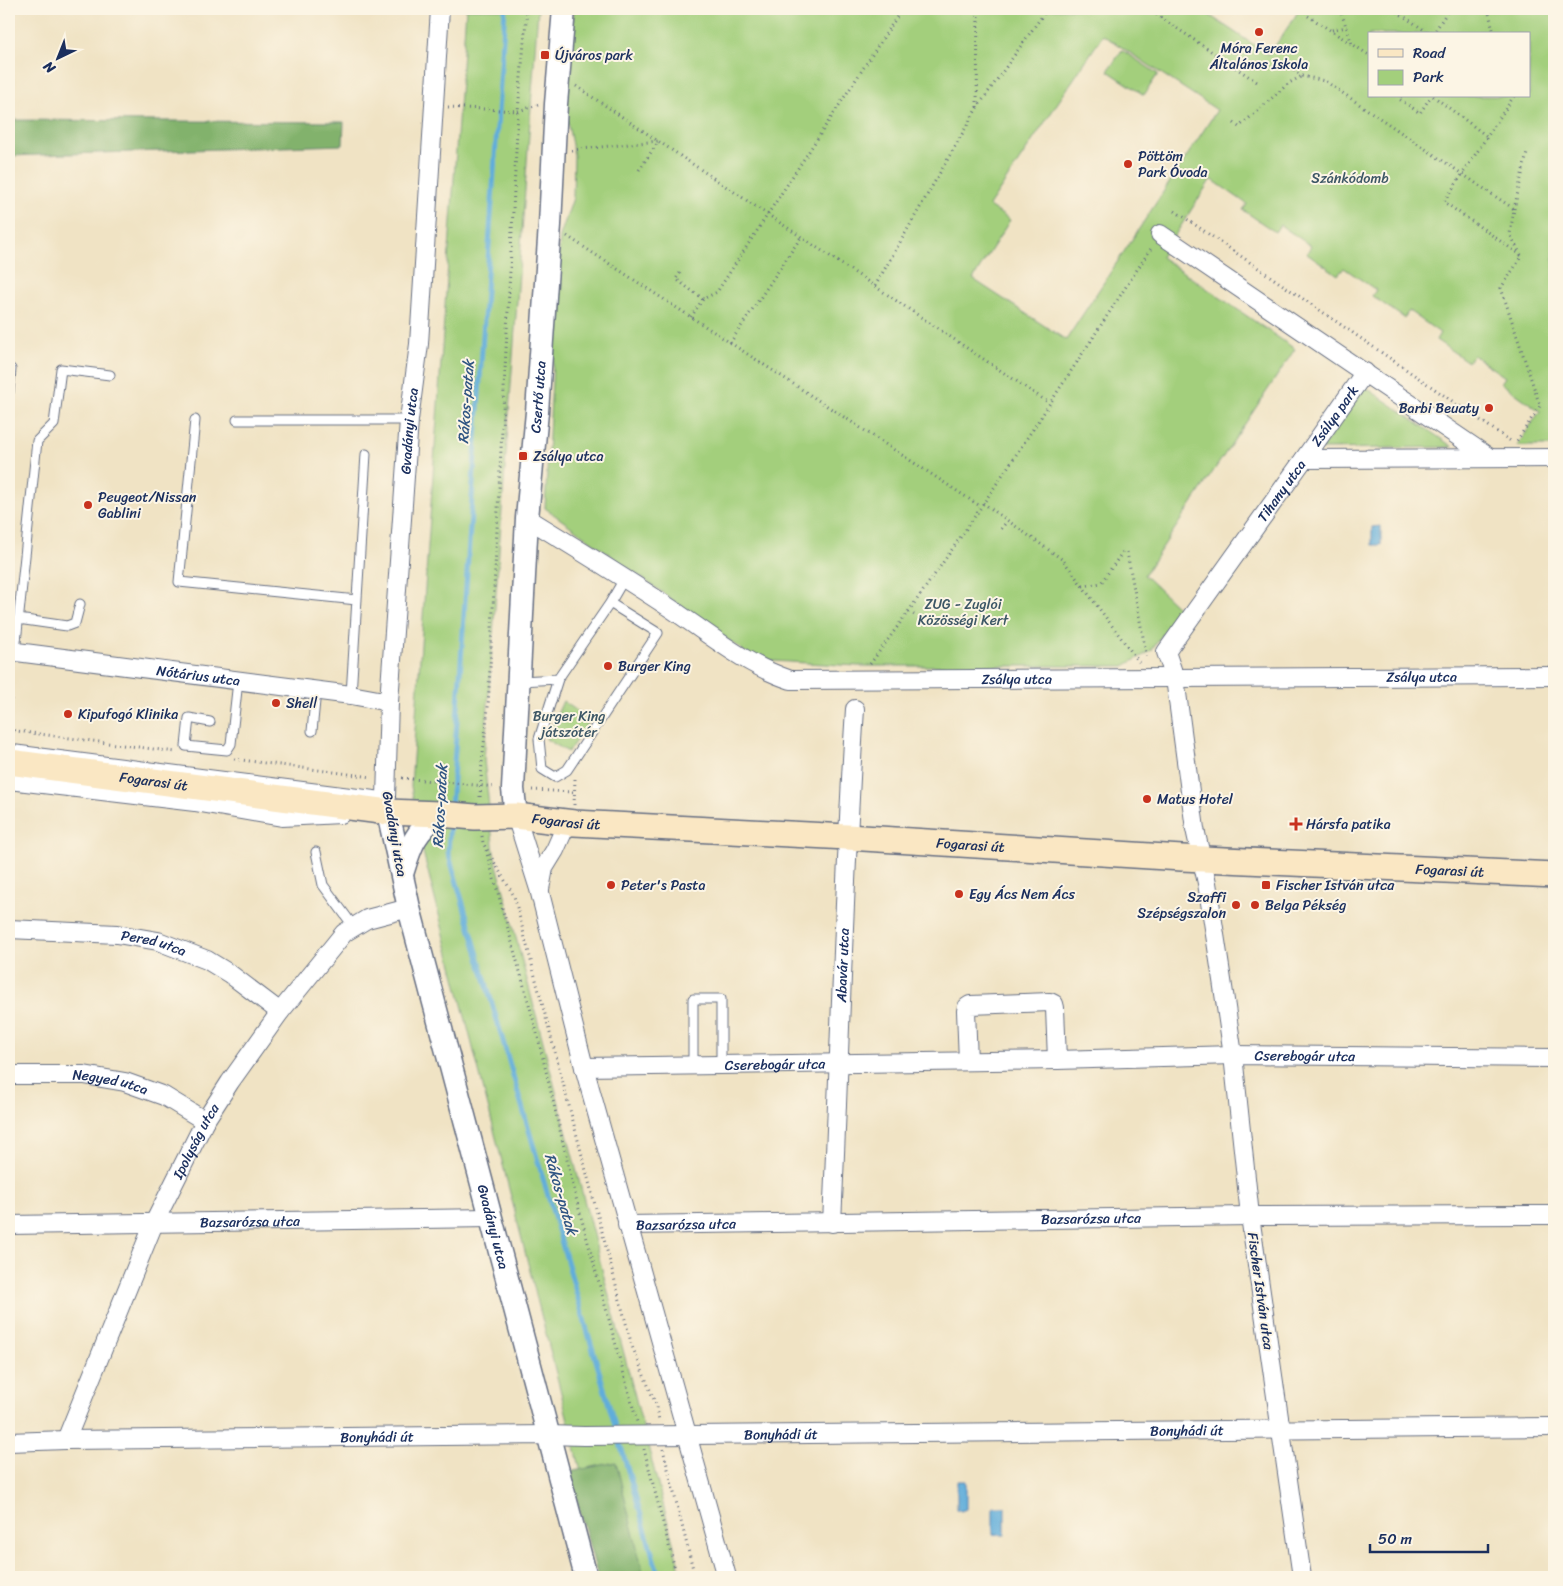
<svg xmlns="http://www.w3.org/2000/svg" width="1563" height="1586" viewBox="0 0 1563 1586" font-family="Sriracha,sans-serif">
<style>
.green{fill:#a3cf7c;stroke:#5f7f6d;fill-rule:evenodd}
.forest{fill:#82b26c;stroke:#4e7065}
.water{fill:#61adda;stroke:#3e6e9c}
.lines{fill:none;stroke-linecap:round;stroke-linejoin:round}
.stream{stroke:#61adda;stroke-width:5}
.service-casing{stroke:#666e82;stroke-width:11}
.minor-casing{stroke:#666e82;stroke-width:20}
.tertiary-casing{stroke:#666e82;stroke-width:25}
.secondary-casing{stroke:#666e82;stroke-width:28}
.path{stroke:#666e82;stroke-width:3;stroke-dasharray:1 4;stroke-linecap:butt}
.service{stroke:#fff;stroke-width:9}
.minor{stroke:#fff;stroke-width:18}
.tertiary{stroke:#fff;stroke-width:22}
.secondary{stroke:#fae7c3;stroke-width:25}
.poi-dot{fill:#c8321e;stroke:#fcf5e5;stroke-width:2}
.labels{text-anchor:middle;stroke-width:4;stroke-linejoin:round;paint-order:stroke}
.poi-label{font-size:14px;fill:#1b2f5e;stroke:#fcf5e5;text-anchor:start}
.park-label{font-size:14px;fill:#3d5766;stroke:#fcf5e5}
.street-label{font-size:14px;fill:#1b2f5e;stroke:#fcf5e5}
.water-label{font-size:15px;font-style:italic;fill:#305583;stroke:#fcf5e5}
</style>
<rect width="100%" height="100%" fill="#fcf5e5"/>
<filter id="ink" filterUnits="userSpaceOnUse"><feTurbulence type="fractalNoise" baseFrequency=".02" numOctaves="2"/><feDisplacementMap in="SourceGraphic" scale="10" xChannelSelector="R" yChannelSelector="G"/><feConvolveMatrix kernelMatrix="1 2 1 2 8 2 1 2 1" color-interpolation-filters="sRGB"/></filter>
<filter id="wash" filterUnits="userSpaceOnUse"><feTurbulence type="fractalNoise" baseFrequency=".0096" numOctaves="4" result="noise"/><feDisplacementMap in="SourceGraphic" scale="20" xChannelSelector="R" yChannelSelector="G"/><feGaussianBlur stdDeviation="1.12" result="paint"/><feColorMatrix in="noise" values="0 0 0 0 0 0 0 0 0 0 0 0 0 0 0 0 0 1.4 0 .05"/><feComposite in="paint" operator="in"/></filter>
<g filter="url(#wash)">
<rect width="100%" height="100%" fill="#f0e3c4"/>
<path class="green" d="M466,9H538L484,760L494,853L682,1577H608L422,848L411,786Z
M574,9H1200L1269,55L1300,9H1554V446H1517L1540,411L1501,383L1505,377L1473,355L1468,362L1436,340L1440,333L1409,311L1404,318L1372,296L1376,290L1344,268L1338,275L1307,253L1311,246L1280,225L1275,232L1243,210L1247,204L1211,179L1161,257L1295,349L1144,575L1180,609L1151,651L1124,666H858L756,660L545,508L560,236L573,198L574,155L566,114ZM1369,34H1529V96H1369ZM1103,35L1217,110L1066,340L973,279L1010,220L989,206Z
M1122,50L1158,74L1144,95L1108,71Z
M1365,387L1453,447L1321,449Z
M563,701L590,720L568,752L546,739Z"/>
<path class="forest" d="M9,120L344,122L343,145L9,156Z
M616,1462L644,1577H598L569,1472Z"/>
<path class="water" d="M1381,526V545H1372V527Z
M957,1481H966V1509L961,1511L957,1509Z
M993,1507H1005V1535H993Z"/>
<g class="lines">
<path class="stream" d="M451,809L505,9
M450,822L448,852L659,1577"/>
</g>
</g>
<g filter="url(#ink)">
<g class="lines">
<g class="service-casing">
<path id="service" d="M9,392L11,369
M195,420L179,582L357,600
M237,420H409
M610,603L658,633L567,770L555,777L542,769L539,739L558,679L610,603L624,579
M18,619L67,626L75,623L80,604
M15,652L37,441L54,424L61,369L110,375
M520,681L558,679
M351,695L366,454
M210,722L189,718L186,746L227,750L231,744L238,681
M312,731L316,691
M9,749L386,797
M316,852L323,885L354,927
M693,1065V999H721V1065"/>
</g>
<g class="minor-casing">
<g id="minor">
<path d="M1160,234L1490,458"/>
<path d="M1304,459L1554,458"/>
<path id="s1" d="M527,518C576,548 625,578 673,610C710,635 747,666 791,680L1554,676"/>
<path id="s2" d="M9,651L351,695L389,702"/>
<path d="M9,780L195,802L282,817L341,814"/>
<path id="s3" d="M379,813L388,812L386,797L389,702L409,420L419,344L440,9"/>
<path d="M516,816L539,889L584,1067L727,1577"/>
<path d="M540,889L544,868L555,850L563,832L570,823"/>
<path id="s4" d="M9,929L117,934L158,941L207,960L230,974L280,1012"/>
<path d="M968,1061L966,1011L967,1007L970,1005L1050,1002L1054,1004L1055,1008L1057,1060"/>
<path id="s5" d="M584,1067L1057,1060L1233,1055L1554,1058"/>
<path id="s6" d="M9,1075H84L125,1082L164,1096L205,1121"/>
<path id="s7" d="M832,1223C840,1051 844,880 855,709"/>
<path id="s8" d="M9,1225L491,1218"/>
<path id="s9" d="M627,1225L1250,1216L1554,1215"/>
<path id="s10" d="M66,1440L154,1223L205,1121L230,1082L280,1012L344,933L367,919L409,908"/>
<path id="s11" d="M9,1442L66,1440L547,1435L584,1436L1554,1427"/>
<path id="s12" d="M1302,1577L1250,1216L1233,1055L1222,980L1207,883L1195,829L1175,678L1166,652L1304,459L1365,372"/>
</g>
</g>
<g class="tertiary-casing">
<g id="tertiary">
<path id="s13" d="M388,812L409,908L586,1577"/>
<path id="s14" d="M516,816L513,789L527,518L537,412L550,225L556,104L564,9"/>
<path d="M402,874C411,845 414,833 439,814"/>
</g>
</g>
<g class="secondary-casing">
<g id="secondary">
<path id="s15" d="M9,762L388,812L439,814L475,817L516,816L574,823L847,837L1182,858L1554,875"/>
</g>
</g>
<path class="path" d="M1148,9L1260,84
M1340,9L1352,44
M1393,9L1430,34
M1488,9L1494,34
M1308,16L1369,55
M1332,30L1347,27
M1433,34L1449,9
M1277,59L1302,76L1325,81L1514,209L1510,234L1521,255
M576,86L1049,403
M1401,96L1399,99L1420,113L1431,96
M1433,96L1488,137
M1514,96L1444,202L1522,256L1501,288L1540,406L1516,442
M448,107L518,111L538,105
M977,107L978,9
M1234,123L1239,127L1289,83L1302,76
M572,150L658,141
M639,170L658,142
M1514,209L1527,153
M1175,211L1512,442
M567,236L980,506
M680,273L676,279L703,299
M875,286L977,108L1047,9
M691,317L703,299L717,292L902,9
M730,343L801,237
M983,503L1063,560L1139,662
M1001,529L1007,521
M1127,552L1147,658
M1083,586L1101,583L1124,550
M909,612L914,615
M870,664C970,530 1060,387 1152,247
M9,720L14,668
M9,730L176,752
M234,759L372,777
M402,778L496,787
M532,790L574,792
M480,797L482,762L488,708L518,111L527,9
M574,805L575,779
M482,836L483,843L514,896L632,1346L657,1407L659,1421
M486,850L536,1029L577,1202L624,1375L637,1422
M644,1449L677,1577
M663,1449L695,1577"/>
<use href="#service" class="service"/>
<use href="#minor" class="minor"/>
<use href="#tertiary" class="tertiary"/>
<use href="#secondary" class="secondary"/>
</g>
</g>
<g class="poi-dot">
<circle cx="1259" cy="32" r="5"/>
<rect x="540" y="50" width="10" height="10" rx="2.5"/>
<circle cx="1128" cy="164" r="5"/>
<circle cx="1489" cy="408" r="5"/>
<rect x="518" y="451" width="10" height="10" rx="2.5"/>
<circle cx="88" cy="505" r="5"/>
<circle cx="608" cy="666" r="5"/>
<circle cx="276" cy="703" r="5"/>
<circle cx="68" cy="714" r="5"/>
<circle cx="1147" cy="799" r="5"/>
<path d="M1293.5 816.5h5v5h5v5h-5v5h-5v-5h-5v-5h5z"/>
<circle cx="611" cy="885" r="5"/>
<rect x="1261" y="880" width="10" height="10" rx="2.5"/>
<circle cx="959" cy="894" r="5"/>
<circle cx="1236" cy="905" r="5"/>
<circle cx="1255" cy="905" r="5"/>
</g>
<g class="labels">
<g class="poi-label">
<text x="1259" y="53" text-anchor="middle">Móra Ferenc<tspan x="1259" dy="16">Általános Iskola</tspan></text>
<text x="555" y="60">Újváros park</text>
<text x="1138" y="161">Pöttöm<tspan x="1138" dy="16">Park Óvoda</tspan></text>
<text x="1479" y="413" text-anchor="end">Barbi Beuaty</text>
<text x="533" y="461">Zsálya utca</text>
<text x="98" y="502">Peugeot/Nissan<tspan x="98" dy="16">Gablini</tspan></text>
<text x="618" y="671">Burger King</text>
<text x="286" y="708">Shell</text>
<text x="78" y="719">Kipufogó Klinika</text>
<text x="1157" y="804">Matus Hotel</text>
<text x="1306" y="829">Hársfa patika</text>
<text x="621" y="890">Peter's Pasta</text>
<text x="1276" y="890">Fischer István utca</text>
<text x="969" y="899">Egy Ács Nem Ács</text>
<text x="1226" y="902" text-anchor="end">Szaffi<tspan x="1226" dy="16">Szépségszalon</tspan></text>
<text x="1265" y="910">Belga Pékség</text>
</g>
<g class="park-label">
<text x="1350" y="183">Szánkódomb</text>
<text x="963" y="609">ZUG - Zuglói<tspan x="963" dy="16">Közösségi Kert</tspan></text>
<text x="569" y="721">Burger King<tspan x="569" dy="16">játszótér</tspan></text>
</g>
<g class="street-label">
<text dy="5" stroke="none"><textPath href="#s14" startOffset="420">Csertő utca</textPath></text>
<text dy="5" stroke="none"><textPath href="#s12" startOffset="1226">Zsálya park</textPath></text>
<text dy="5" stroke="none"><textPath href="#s3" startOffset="391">Gvadányi utca</textPath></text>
<text dy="5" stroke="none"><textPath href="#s12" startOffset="1134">Tihany utca</textPath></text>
<text dy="5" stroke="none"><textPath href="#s2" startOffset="191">Nótárius utca</textPath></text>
<text dy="5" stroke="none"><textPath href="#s1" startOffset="941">Zsálya utca</textPath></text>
<text dy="5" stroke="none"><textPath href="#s1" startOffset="536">Zsálya utca</textPath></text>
<text dy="5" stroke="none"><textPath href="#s15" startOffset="146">Fogarasi út</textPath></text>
<text dy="5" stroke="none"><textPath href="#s15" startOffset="561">Fogarasi út</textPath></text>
<text transform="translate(395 834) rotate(80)" y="5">Gvadányi utca</text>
<text dy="5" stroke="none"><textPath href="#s15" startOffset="966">Fogarasi út</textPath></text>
<text dy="5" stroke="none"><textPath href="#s15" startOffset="1446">Fogarasi út</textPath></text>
<text dy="5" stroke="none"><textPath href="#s4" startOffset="146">Pered utca</textPath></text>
<text dy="5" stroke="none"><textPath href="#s7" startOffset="258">Abavár utca</textPath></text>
<text dy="5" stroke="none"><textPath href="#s5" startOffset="721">Cserebogár utca</textPath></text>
<text dy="5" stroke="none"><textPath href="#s5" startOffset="191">Cserebogár utca</textPath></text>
<text dy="5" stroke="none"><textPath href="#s6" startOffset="102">Negyed utca</textPath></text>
<text dy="5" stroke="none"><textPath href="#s10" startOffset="326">Ipolyság utca</textPath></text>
<text dy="5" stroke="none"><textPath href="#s9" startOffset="464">Bazsarózsa utca</textPath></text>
<text dy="5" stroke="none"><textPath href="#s8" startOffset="241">Bazsarózsa utca</textPath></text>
<text dy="5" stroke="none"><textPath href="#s9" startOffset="59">Bazsarózsa utca</textPath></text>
<text dy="5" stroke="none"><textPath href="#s13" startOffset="428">Gvadányi utca</textPath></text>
<text transform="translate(1261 1291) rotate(82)" y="5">Fischer István utca</text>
<text dy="5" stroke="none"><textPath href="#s11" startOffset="1178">Bonyhádi út</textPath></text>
<text dy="5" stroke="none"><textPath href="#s11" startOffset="772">Bonyhádi út</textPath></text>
<text dy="5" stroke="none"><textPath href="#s11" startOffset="368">Bonyhádi út</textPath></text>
</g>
<g class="water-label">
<text transform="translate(466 402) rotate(-86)" y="5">Rákos-patak</text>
<text transform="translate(440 806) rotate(-87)" y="5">Rákos-patak</text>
<text transform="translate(561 1194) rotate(74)" y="5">Rákos-patak</text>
</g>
</g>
<rect width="1563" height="1586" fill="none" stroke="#fcf5e5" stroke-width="30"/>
<rect x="1368" y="32" width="162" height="65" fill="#fcf5e5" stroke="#a2a6af"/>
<rect x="1378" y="49" width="25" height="8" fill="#fae7c3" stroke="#a2a6af"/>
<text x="1413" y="58" font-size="15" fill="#1b2f5e">Road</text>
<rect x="1378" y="70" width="25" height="15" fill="#a3cf7c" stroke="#a2a6af"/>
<text x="1413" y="82" font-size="15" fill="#1b2f5e">Park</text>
<g transform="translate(58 58) rotate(223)" stroke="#fcf5e5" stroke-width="4" paint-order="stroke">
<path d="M0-4L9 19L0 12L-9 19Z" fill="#1b2f5e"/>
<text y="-8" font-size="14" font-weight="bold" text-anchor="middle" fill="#1b2f5e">N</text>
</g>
<path d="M1370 1544v8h118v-8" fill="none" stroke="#1b2f5e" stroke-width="2.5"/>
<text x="1378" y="1544" font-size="15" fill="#1b2f5e" stroke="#fcf5e5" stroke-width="4" paint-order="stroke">50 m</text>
</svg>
